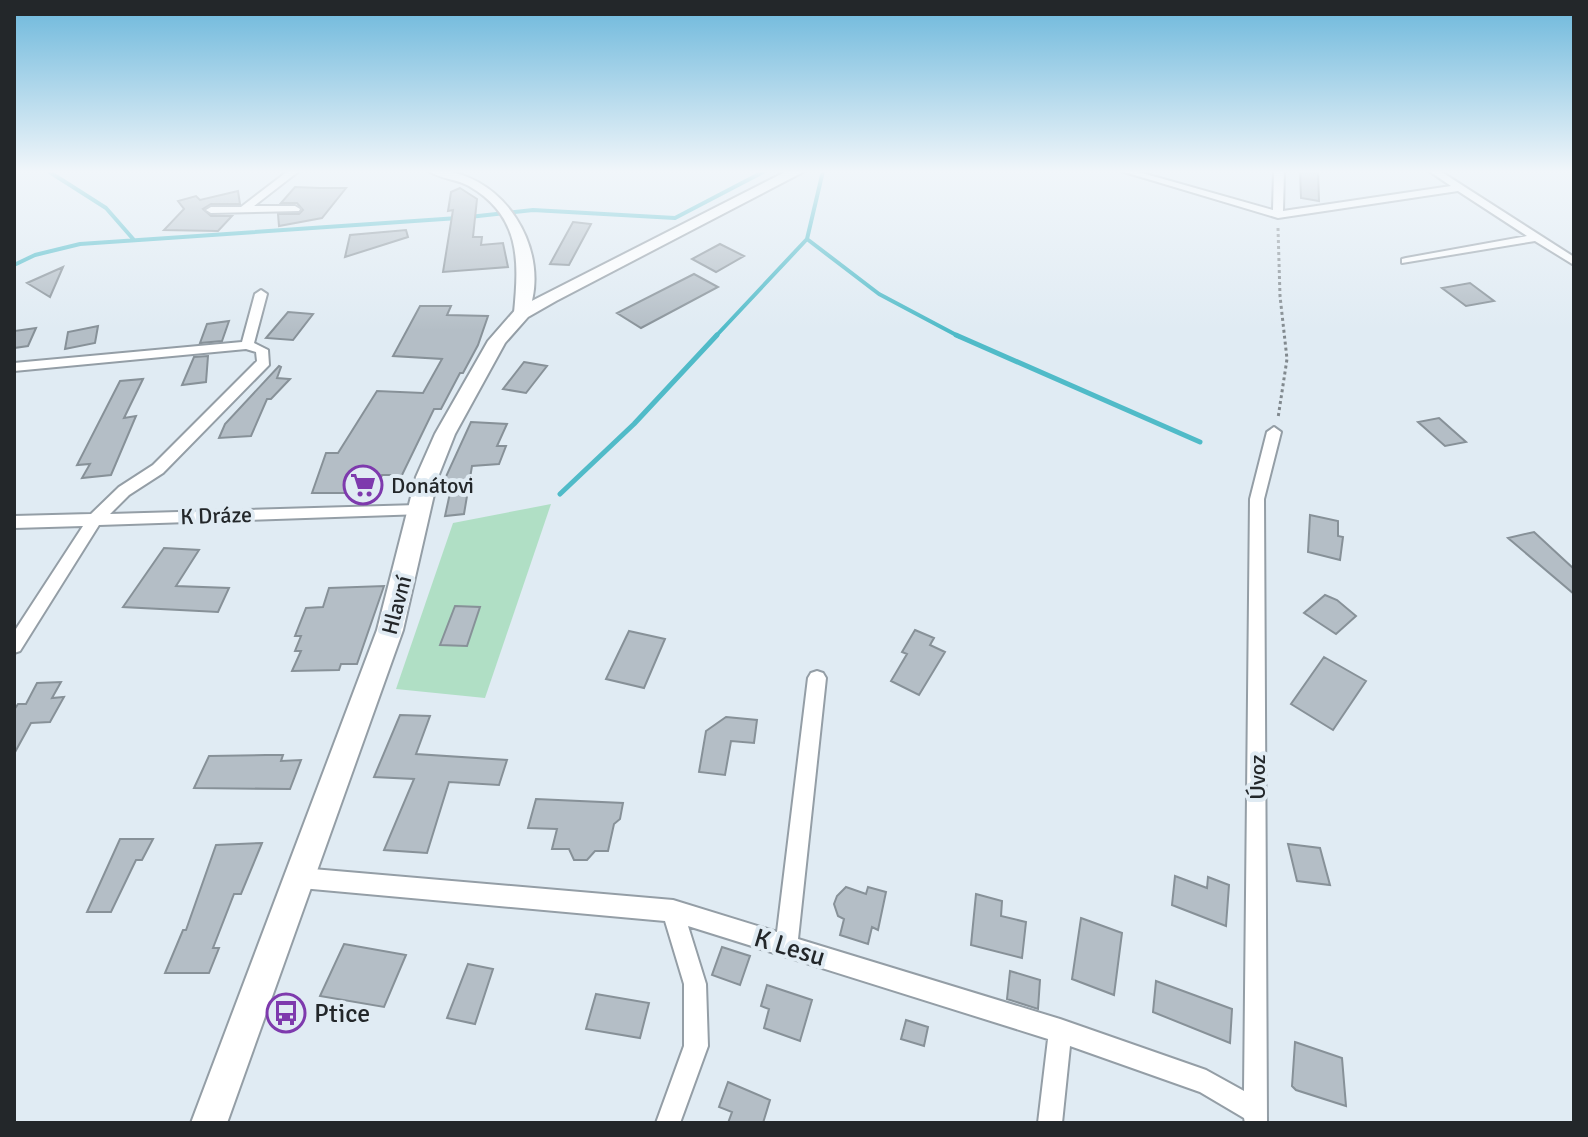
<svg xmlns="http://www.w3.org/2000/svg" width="1588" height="1137" viewBox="0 0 1588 1137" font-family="Signika,sans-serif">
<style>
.green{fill:#b0dfc5}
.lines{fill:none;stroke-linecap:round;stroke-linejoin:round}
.stream-far1{stroke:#50bbc8;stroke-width:4}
.stream{stroke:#50bbc8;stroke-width:5}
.building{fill:#b4bec6;stroke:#879198;stroke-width:2}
.minor-casing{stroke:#949ea6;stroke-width:4}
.tertiary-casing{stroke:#949ea6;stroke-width:4}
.secondary-casing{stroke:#949ea6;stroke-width:4}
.path{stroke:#81898e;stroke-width:3;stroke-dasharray:3 3;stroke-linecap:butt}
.minor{fill:#fff;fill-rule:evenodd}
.tertiary{fill:#fff;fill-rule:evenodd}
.secondary{fill:#fff;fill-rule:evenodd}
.labels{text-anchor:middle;stroke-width:8;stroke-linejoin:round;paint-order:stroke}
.poi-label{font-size:22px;fill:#23272a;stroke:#e0ebf3;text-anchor:start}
.street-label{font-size:22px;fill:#23272a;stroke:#e0ebf3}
.near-street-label{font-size:26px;fill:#23272a;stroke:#e0ebf3}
.near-poi-label{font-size:26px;fill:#23272a;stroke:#e0ebf3;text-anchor:start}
</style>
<rect width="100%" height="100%" fill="#e0ebf3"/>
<path class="green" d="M551,504L485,698L396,689L453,523Z"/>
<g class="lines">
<path class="stream-far1" d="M48,171L106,208L134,240
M823,171L807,239L879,294L960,337
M469,217L533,210L675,218L765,171
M14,265L35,255L80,244L458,218
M715,337L807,239"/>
<path class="stream" d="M956,335L1200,442
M560,494L634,424L717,335"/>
</g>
<path class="building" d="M1300,171H1318L1319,201L1301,198Z
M295,187L320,188H346L322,218L279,226L278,214H299L303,210L297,203H281Z
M460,188L477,199L473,237H482L481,245L503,243L508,267L443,272L453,210L448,211L451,192Z
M238,191L240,204H211L203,209L211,216H232L218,231L164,230L184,209L178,201L196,196L200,200Z
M573,222L591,224L569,265L550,264Z
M406,230L408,237L345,257L350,235Z
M720,244L744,256L716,272L692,259Z
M63,267L50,297L27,283Z
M694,274L718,287L641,328L617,313Z
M1470,283L1494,301L1466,306L1442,288Z
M420,306H451L447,315L488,316L478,345L463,373H460L441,409H434L402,475H382L374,493H312L326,453H338L377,391L423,393L442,359L393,356Z
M288,312L313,314L293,340L266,338Z
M229,321L222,341L200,343L207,324Z
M98,326L95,343L65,349L68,332Z
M36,328L28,346L14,348V331Z
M208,356L206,382L182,385L194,357Z
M524,362L547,366L526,393L503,389Z
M279,366L281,367L277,378L290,379L271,399H267L251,436L219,438L225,424Z
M143,379L124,418L136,416L111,475L82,478L90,464L77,465L120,381Z
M1439,418L1466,442L1445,446L1418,422Z
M471,422L507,424L497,446H506L499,464L472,466L464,514L445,516L450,493L438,494Z
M1310,515L1338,521V536L1343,537L1340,560L1308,552Z
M1534,532L1574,569V594L1508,538Z
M164,548L199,550L176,586L229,588L218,612L123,607Z
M384,586L357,664H341L339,670L292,671L301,651H295L301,636H295L306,608L323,607L329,588Z
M1325,595L1337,600L1356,616L1336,634L1304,613Z
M455,606L480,607L467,646L440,645Z
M915,630L934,638L930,645L945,652L919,695L891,681L907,654L902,652Z
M629,631L665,639L644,688L606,679Z
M1324,657L1366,681L1333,730L1291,704Z
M61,682L52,698L64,697L50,722L31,723L14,754V710L18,704H26L37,683Z
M400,715L430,716L416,754L507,760L499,785L449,782L427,853L384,850L414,779L374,777Z
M726,717L757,720L754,743L731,741L725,775L699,772L706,731Z
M266,755H283L281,761L301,760L290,789L194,788L209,756Z
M536,799L623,803L620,819L614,824L608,851H595L587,860H574L569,849H552L557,829L528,828Z
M120,839H153L142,860H136L111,912H87Z
M262,843L241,894H234L213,948H219L209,973H165L183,930H186L216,845Z
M1288,844L1320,848L1330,885L1297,881Z
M1175,876L1207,888L1208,877L1229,885L1226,926L1172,905Z
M846,887L866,894L868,887L886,892L878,930L872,927L868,944L840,935L844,919L838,916L834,904L837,896Z
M976,894L1002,901L1001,916L1026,922L1022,958L971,945Z
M1081,918L1122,933L1114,995L1072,979Z
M344,944L406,955L384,1007L320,996Z
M722,947L750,956L740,985L712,975Z
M468,964L493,969L475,1024L447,1018Z
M1010,971L1040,980L1038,1009L1007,999Z
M1156,981L1232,1009L1230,1043L1153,1012Z
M767,985L812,1000L800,1041L764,1028L769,1009L761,1006Z
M596,994L649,1003L640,1038L586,1029Z
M906,1020L928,1027L924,1046L901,1039Z
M1295,1042L1342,1058L1346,1106L1296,1090L1292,1086Z
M728,1082L770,1100L763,1123H728L732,1112L719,1107Z"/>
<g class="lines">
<g class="minor-casing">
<path id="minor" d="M288,171H299L254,206H295L300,209L299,211L211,213L206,210L211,207H241Z
M1121,171H1135L1273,210L1274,171H1284L1283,211L1451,186L1429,171H1440L1574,257V265L1535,241L1402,263V259L1406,258L1527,236L1458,191L1278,218Z
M261,290L267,294L254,343L268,350L269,365L163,473L129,495L110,514L418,505L426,510L423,514L99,525L20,651L14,653V632L83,526L14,528V516L91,514L119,487L153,465L257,361L256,352L246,349L14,371V363L242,342L255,294Z
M1274,427L1281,432L1264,499L1267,1123H1245L1244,1118L1200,1092L1070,1046L1062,1123H1038L1048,1039L688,926L706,984L708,1046L680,1123H656L684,1046V984L665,921L301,888L294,885L291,878L294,871L301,868L673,900L777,932L808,678L811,673L817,671L823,673L826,678L798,939L1060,1019L1206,1070L1244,1091L1250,499L1267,432Z"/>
</g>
<g class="tertiary-casing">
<path id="tertiary" d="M429,171C501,166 555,251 527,316H517L514,313C519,261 521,216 469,186C457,179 440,179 429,171Z"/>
</g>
<g class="secondary-casing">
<path id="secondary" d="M787,171H805L556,301L528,317L505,343L455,434L438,477L403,630L227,1123H191L377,630L416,477L435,434L488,341L516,309Z"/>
</g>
<path class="path" d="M1278,228L1280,296L1287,359L1278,418"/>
<use href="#minor" class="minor"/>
<use href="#tertiary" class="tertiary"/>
<use href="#secondary" class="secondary"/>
</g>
<linearGradient id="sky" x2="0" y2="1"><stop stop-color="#6bb7db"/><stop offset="0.52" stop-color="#f1f6fa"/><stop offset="1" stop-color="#f1f6fa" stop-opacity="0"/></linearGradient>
<rect width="1588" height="330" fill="url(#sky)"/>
<defs>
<g id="supermarket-ring" transform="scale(2)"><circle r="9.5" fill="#e0ebf3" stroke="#7e3aad" stroke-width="1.5"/><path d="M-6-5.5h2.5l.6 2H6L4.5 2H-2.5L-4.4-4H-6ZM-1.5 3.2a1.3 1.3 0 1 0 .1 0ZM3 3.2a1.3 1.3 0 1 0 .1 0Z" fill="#7e3aad"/></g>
<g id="bus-ring" transform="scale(2)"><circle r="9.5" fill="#e0ebf3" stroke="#7e3aad" stroke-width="1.5"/><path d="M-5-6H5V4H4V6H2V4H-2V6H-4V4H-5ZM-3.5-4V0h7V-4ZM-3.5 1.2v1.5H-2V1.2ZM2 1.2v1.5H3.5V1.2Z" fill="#7e3aad"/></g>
</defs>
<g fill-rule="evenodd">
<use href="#supermarket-ring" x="363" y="485"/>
<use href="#bus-ring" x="286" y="1013"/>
</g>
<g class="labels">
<g class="poi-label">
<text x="391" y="493">Donátovi</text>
</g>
<g class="street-label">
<text transform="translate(216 515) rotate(-2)" y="8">K Dráze</text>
<text transform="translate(396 605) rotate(-75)" y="8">Hlavní</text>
<text transform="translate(1257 777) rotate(-90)" y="8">Úvoz</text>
</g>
<g class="near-street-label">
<text transform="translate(790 947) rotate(17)" y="9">K Lesu</text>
</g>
<g class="near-poi-label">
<text x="314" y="1022">Ptice</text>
</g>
</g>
<rect width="1588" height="1137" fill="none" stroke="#23272a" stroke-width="32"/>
</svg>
